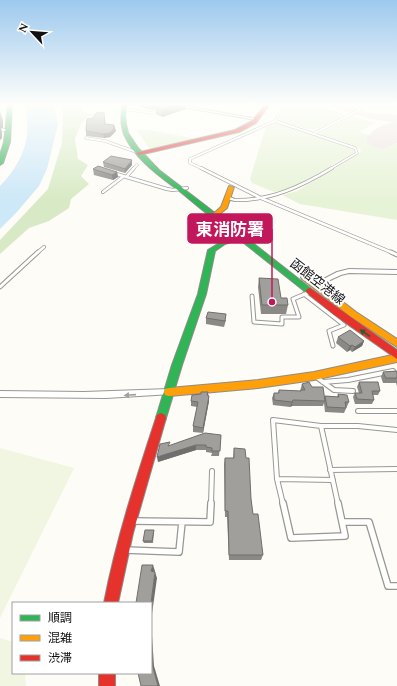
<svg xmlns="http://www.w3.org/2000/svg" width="397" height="686" viewBox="0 0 397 686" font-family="Spectral,'Noto Sans JP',serif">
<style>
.green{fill:#e7f3d7}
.forest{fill:#d8eac5}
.pitch{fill:#f0f6e1}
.water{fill:#cde8f7}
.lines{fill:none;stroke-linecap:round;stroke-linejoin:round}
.taxiway{fill:#ebe1df;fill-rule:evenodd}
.runway{fill:#ebe1df;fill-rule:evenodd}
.lane-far4-casing{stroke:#979795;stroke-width:3}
.lane-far3-casing{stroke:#979795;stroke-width:4}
.lane-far2-casing{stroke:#979795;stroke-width:5}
.lane-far1-casing{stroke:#979795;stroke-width:6}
.lane-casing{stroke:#979795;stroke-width:8}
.street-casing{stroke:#979795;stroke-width:2}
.fast-casing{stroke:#8e8d8b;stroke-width:2}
.slow-casing{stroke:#8e8d8b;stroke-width:2}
.jam-casing{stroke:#8e8d8b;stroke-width:2}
.lane-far4{stroke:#fffffe;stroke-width:2}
.lane-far3{stroke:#fffffe;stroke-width:2.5}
.lane-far2{stroke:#fffffe;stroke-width:3}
.lane-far1{stroke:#fffffe;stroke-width:4}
.lane{stroke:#fffffe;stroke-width:5.5}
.street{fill:#fffffe;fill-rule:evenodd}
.fast{fill:#30b455;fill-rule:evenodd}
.slow{fill:#ff9f0a;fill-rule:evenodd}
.jam{fill:#e5322d;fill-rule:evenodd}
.wall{fill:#8a8986}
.shaded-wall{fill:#716f6d}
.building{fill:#a19f9c;stroke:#716f6d}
.oneway{fill:#206233}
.oneway2{fill:#a0a09f}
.labels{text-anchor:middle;stroke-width:4;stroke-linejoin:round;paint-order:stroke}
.far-street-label{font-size:13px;fill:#111;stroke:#fff}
.leader{fill:none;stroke:#c2185b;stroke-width:1.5}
.callout-dot{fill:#c2185b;stroke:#fff;stroke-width:1.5}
.callout{fill:#c2185b;stroke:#c2185b;stroke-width:1.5}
.callout-label{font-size:17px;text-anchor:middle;font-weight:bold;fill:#fff}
</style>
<rect width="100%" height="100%" fill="#fdfcf7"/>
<path class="green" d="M288,104H318L327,109L347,115L314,131L277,121L280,119L282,113Z
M373,104H397V109L387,111L366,108Z
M352,116L375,123L359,132L397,144V220L300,204L282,195L297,191L360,153L361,150L358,148L318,134Z
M275,122L353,149L355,152L293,188L274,192L252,183L250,179L266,126Z
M137,130H149L196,139L152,149L149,148Z"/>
<path class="forest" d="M60,104H77L83,112L101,115L89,116L81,123L75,139L78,159L88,165L81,176L89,184L71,199L69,208L49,221L29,228L0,254V240L48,189L62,143L63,115Z"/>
<path class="pitch" d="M0,448L74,468L0,618Z
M0,638L13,642V673H25L26,686H0Z"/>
<path class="water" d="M26,104H53L58,124L47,169L39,186L16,213L0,229V186C13,173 25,154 27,135C28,125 26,114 26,104Z"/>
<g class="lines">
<path class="taxiway" d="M327,104H343L372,113L397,115V123L371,119L329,106Z"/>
<path class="runway" d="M397,121V143L382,149L371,146L366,139C373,128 385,124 397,121Z"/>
<g class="lane-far4-casing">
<path id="lane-far4" d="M286,104L275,121L355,148L357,153L330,169
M123,109L152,113L159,111
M0,130H9
M313,134L371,104
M86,138L105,141L139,153
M133,169L137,165
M203,169L190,163V159L275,121"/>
</g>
<g class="lane-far3-casing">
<path id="lane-far3" d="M201,168L261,198L393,253
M113,173L167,189L173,190L187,188
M126,177L134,168
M103,192L124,176
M235,200C271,201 302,186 332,168
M37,253L44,247"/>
</g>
<g class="lane-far2-casing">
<path id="lane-far2" d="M391,252L397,255
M0,287L38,252
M304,294L344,325L329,331L333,346
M252,296L254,322L282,324V317H299L293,299L310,292"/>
</g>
<g class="lane-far1-casing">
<path id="lane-far1" d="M315,376L334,390L353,391
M323,382L348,380L393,371
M358,411H397
M330,470L397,469
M277,479L333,480
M211,504L212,471
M283,504L277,479L273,420L321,426
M338,504L321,426H358L397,430"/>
</g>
<g class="lane-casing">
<path id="lane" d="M283,503L291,538L345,536L342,522
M338,503L342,522H369L388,586H397
M133,521L210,522L211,503
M125,550L179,552L182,522"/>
</g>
<g class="street-casing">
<path id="street" d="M170,104H174L258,119L256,120L171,105Z
M226,197H230L237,200L235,201L226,199Z
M349,269L397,270V274L349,273L341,275L317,286H313L312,285L337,272Z
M169,389L172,390L173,392L172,394L106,398L0,397V391L84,392Z"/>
</g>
<g class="fast-casing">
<path id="fast" d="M8,104H12L10,142L3,163L0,165V155L4,142Z
M123,104H127L125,115L126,124L128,133L138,148L159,170L241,233L250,232V234L245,237L314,291L310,294L307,293L239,239L225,244L215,251L206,294L182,365L166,418L165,421L161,423L157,421L156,418L172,365L198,294L208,250L221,242L235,236C217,222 200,208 182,193C161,177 135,160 124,134C120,124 121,114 123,104Z"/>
</g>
<g class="slow-casing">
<path id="slow" d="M229,186L234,187L227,208L216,217H212V215L221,207Z
M302,275H308L356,312L397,339V347L350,316L302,279L301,277Z
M397,354V362L314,380L258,388L169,396L165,395L164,392L165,389L169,388L258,380L314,372Z"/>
</g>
<g class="jam-casing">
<path id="jam" d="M266,104H270L256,123L239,132L139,155L136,153L235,130L252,121Z
M310,288L397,350V359L333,314L307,293L306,291L307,289Z
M161,413L165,415L166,418L133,533L118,603H104C116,540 136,479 156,418L157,415Z
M99,673H115V686H99Z"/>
</g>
<use href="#lane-far4" class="lane-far4"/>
<use href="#lane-far3" class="lane-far3"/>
<use href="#lane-far2" class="lane-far2"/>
<use href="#lane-far1" class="lane-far1"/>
<use href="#lane" class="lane"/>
<use href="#street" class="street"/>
<use href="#fast" class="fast"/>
<use href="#slow" class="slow"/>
<use href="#jam" class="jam"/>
</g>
<path class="wall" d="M138,104H193L191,105H185L186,109L162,117L156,114V109L152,110L139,107Z
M104,113L105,124L114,127L116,131L110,137L104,138L86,136V131L93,118Z
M103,162L132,165L125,173L104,167Z
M93,169L117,172L118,177L113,180L94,175Z
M259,278L288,305L286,314H261L258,287Z
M206,318L226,320L224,327L206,324Z
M338,337L364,341L362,346L352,352L350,350L347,352L336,343Z
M397,371V386L396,383H383L381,377L383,372Z
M359,382L380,391L378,395H373L374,400L372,404H355L353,397L355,393H359L357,387Z
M302,384L312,387L324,399L325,396L337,397L338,394L349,402L344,413L325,412L324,403L323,406H292L290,407L273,405L272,398L274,393H278L279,390L300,391Z
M208,392L209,401L203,433L193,432V426L197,407L191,406V401Z
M221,435L219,456H211L212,453L206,452V450H196L158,462L170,446Z
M234,448L246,458L253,514L263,555L261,560H229L227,517H225L224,464L225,458H233Z
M154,532L153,543H144L143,541Z"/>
<path class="shaded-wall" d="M152,104H165V107H155V109L152,110Z
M181,104H185L186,109L162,117V110Z
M0,111L3,120V128H1L2,132V138L0,140Z
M114,125L116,131L110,137L104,138L103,134Z
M132,160V165L125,173V169Z
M117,172L118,177L113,180L112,175Z
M364,341L362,346L352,352L355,347Z
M352,345L350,350L347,352L350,346Z
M209,396V401L203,433V428Z
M293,400L292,406L290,407L292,402Z
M196,445V450L158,462L157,457Z
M153,565L155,571L153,577L151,571Z
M155,572L157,578L151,621L154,666L160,686H158L152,664L151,646V603Z"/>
<path class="building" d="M165,104H181L162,110L155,107Z
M97,112L104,113L105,124L114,125L113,127H115L110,133L103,134L86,131L87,119L93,118Z
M111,156L132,160L125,169L103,162Z
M98,166L117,172L112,175L93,169Z
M259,278L278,279L281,298H287L288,305H262Z
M208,312L226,314L225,321L206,318Z
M350,330L364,341L355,347L352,345L350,346L338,337Z
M397,371V378H386L383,372Z
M309,382L312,387H323L325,401L293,400L292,402L274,400V393H279V390L301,391V390H305L302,384Z
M359,382H378L380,391H372L374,400L357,399L355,393H362Z
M201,392H208L207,395L209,396L203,428L193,426L198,402L191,401L192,395L201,394Z
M338,394L347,395L349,402H345L346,408L327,407L325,396L339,397Z
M205,433L221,435L220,451H212V448L206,447V445H196L157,457L160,444L170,442L168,446Z
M234,448L245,449L246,458H249L251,499L253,514H258L263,555H229L228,511H225V458H234Z
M145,530H154L152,541H143Z
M142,565H153L151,571L155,572L151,603H136Z
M151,646L152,664L158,686H141L138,673H151Z"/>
<defs><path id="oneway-solid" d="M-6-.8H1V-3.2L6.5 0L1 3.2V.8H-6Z"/></defs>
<use class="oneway" href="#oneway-solid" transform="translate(365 333) rotate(-146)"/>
<use class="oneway2" href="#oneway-solid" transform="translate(130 395) rotate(176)"/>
<linearGradient id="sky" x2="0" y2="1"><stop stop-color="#9dc9ee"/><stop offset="0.52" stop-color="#fefefb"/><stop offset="1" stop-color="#fefefb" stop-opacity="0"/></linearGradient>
<rect width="397" height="200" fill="url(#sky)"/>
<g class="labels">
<g class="far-street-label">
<text transform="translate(318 281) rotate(38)" y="5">函館空港線</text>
</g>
</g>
<path class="leader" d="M272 302L272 229"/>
<circle class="callout-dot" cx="272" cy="302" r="4"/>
<rect class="callout" x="188" y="214" width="84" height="29" rx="4"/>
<g class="callout-label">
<text x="230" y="235">東消防署</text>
</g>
<rect x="12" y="602" width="140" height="72" fill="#ffffff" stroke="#a0a0a0"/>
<rect x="20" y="615" width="20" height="6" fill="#30b455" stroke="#a0a0a0"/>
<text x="48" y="622" font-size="12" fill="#111111">順調</text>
<rect x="20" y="635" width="20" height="6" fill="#ff9f0a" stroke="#a0a0a0"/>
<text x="48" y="642" font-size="12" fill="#111111">混雑</text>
<rect x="20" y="655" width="20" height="6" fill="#e5322d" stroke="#a0a0a0"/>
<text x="48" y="662" font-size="12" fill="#111111">渋滞</text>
<g transform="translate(32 32) rotate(296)" stroke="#ffffff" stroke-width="3" paint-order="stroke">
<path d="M0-3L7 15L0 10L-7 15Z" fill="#111111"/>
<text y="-6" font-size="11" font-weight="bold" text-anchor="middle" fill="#111111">N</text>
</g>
</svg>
